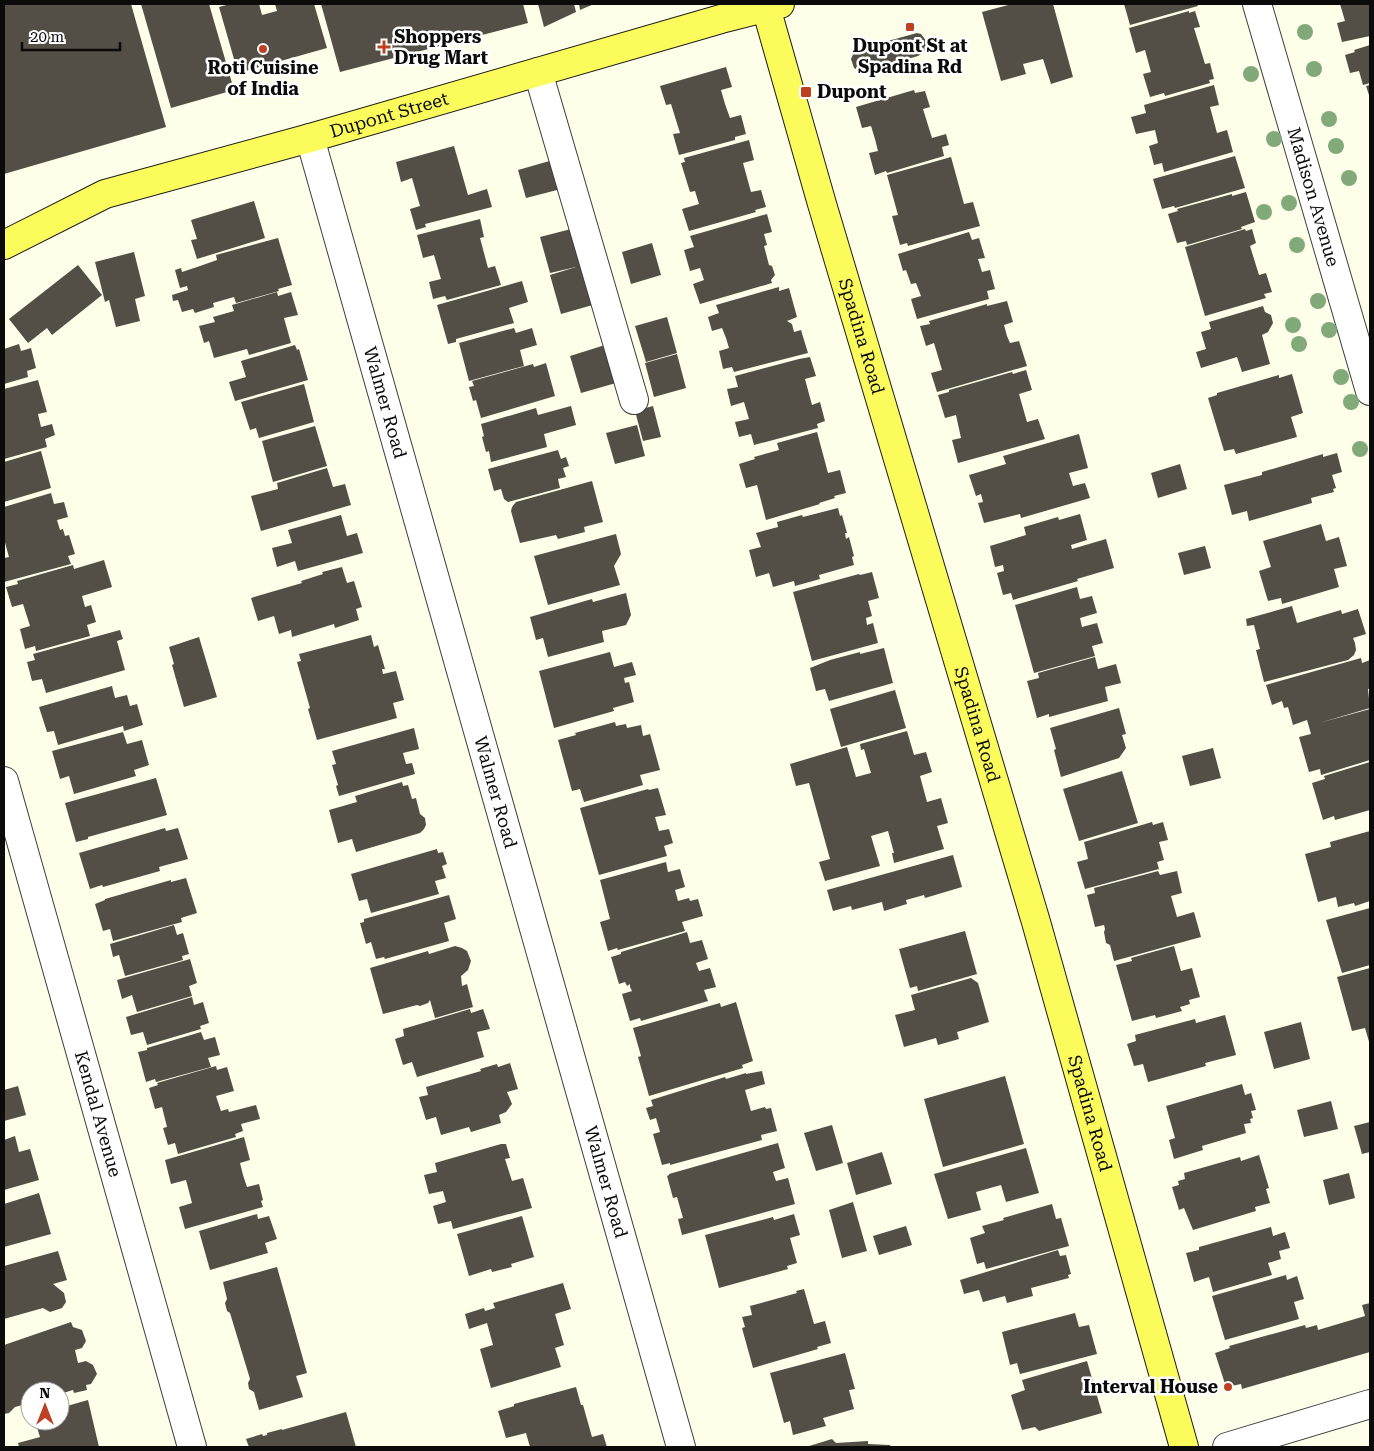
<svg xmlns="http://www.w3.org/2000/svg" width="1374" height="1451" viewBox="0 0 1374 1451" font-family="'Roboto Serif',serif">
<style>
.building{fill:#534f47}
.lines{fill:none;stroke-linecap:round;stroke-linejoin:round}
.minor-casing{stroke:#3e3e3e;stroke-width:30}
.major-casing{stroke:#1c1c1c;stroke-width:30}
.minor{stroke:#fff;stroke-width:28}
.major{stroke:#fbfb5c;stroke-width:28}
.tree{fill:#81a979}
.poi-dot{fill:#bc4021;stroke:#fff;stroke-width:2}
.labels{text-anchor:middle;stroke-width:5;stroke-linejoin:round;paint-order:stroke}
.poi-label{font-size:18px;font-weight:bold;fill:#0b0b0b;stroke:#fff;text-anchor:start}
.street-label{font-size:18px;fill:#0b0b0b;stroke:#fff}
</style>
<rect width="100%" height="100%" fill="#feffe8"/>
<path class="building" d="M4,4H131L166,127L4,174Z
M141,4H209L234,90L171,108Z
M230,4H259L262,15L277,11L275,4H314L327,48L238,73L219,7Z
M321,4H523L528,23L340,72Z
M538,4H574L576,12L544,27Z
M579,4H594L580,10Z
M1012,4H1053L1073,77L1051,84L1043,59L1023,64L1026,74L1001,81L982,12Z
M1124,4H1197L1198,6L1130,25Z
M1340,4H1370V36L1342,42L1337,23L1345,21Z
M1189,11V13L1195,11L1200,27L1194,28L1205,64L1210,63L1214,79L1209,80L1210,83L1165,96L1164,93L1150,97L1143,74L1151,72L1145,50L1136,53L1129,28Z
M917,33L921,34L927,42V48L923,53L918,56L866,71H860L854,68L851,59L855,50Z
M1370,45V83L1363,85L1359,71L1350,73L1345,55L1355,52L1354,50Z
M726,67L732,87L721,90L725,104L730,118L741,115L746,134L735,137V140L679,155L673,134L680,133L671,104L666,105L660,86Z
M1214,85L1219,105L1210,107L1217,133L1227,130L1233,152L1164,172L1162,163L1154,165L1149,146L1158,143L1155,130L1136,134L1131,117L1146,113L1144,105Z
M1370,85V98L1366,86Z
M914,90L915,93L925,91L930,107L923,109L932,138L946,134L949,145L942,147L944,156L887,173L886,171L875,175L869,153L878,151L875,139L871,126L862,128L856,107Z
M749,140L754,160L743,163L751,192L761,190L766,207L755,210L756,212L689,231L682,209L699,204L695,191L690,192L681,163L685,162L684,158Z
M454,146L468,195L487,189L492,207L425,224L426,227L416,230L410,209L420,206L412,178L401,182L396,162Z
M1235,156L1245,188L1175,208L1174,206L1162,209L1153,179Z
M951,157L964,204L973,202L980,226L908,246L907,243L900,245L892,216L898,215L887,175Z
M553,160L561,189L526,198L518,170Z
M1246,192L1255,222L1241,227L1242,229L1187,245L1186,241L1177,243L1168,214L1178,211L1177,209L1232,194V196Z
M254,201L265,238L197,259L191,240L197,239L191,220Z
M767,214L772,232L764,234L767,245L764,246L769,265L772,266L775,275L771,280L772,283L700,304L693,284L704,280L700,268L690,271L684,250L694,247L690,236Z
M480,219L484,237L480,238L488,268L495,266L501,285L447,300L445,296L433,299L429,282L441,279L434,255L423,258L417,235Z
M575,228L596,304L561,314L550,275L576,267L550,273L540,237Z
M1245,229L1246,231L1252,229L1256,243L1250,246L1259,275L1266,273L1272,292L1264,294L1266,298L1205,316L1185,247Z
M969,232L972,240L979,238L985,258L978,259L982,272L990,270L995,289L987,291L989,299L917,319L911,299L921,296L916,283L911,284L906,270L903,271L898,254Z
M278,238L292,285L278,289L279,291L236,303L234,297L213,303L214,307L195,313L193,309L182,312L178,300L173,301L172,295L188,290L187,286L180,288L175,270L181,268L182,272L200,266L217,260L216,255Z
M652,243L661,275L631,284L622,252Z
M134,252L145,296L135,299L140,321L116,327L109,300L105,302L95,262Z
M78,265L102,295L52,335L47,328L28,343L9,319Z
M522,281L528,302L509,308L514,323L456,339V342L448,344L437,305Z
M779,287V291L789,288L797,317L787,321L792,324L794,332L801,330L808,353L734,372L732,367L723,369L719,351L729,348L726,338L722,328L712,331L708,317L719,313L716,305Z
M277,292L278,296L291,292L298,315L284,318L291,343L249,355L247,349L214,358L209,341L204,343L199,326L215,322L213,317L234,311L232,305Z
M1007,301L1013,322L1004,325L1007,336L1010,343L1019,341L1027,366L937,392L931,373L942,370L934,343L926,346L920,326L930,324L929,321L987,304V306Z
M1263,306L1265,312L1271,315L1273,323L1268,332L1262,335L1270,364L1242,372L1237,357L1201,368L1196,352L1206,349L1201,332L1211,329L1209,322Z
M667,317L677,353L646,362L635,326Z
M514,328L516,333L532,328L537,345L520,350L524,366L469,381L459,343Z
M19,344L21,351L31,348L36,368L27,371L28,377L4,384V349Z
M295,345L297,350L299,349L308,380L235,401L229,382L246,377L241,361Z
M605,345L616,383L581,393L570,356Z
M677,354L686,388L654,397L645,363Z
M810,357L816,376L805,379L812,405L820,402L825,421L817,424L818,428L754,445L751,434L739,437L735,422L749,419L744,402L731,406L727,389L738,387L735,376L799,359Z
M546,363L555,396L481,418L476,400L473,401L469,387L474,386L472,381L533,364L534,367Z
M1026,370L1032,390L1019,394L1027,422L1038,419L1045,439L958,463L952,440L961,438L956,415L945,418L938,395L949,392V390L1012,372L1013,374Z
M1292,374L1303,413L1291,417L1297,437L1236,454L1234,449L1224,451L1208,398L1217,395V393L1279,375V378Z
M38,380L47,412L38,414L41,427L52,424L55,435L45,439L47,447L4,459V389Z
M304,384L314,422L259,438L256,428L250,430L241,402Z
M571,406L576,425L544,434L547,447L491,462L489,451L486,452L482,437L484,436L481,424L536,408L538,415Z
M653,406L661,437L643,441L635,411Z
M637,425L645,456L615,464L606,433Z
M315,426L327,466L273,482L262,441Z
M817,432L828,473L840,470L846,493L834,496L835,498L819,503L820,504L766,520L757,485L746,488L739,464L755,459L754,457L779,450L777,443Z
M1079,434L1088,468L1069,473L1073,486L1085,483L1090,498L1021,518L1020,514L984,523L978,503L983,502L981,494L976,496L969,475L1006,464L1003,456Z
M558,450L561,459L566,457L569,466L563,468L566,477L558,479L560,488L508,502L504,499L501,489L494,491L488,469Z
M41,451L51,488L4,502V462Z
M1337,453L1342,472L1332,475L1336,488L1333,489L1334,492L1311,498L1312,503L1249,521L1247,511L1232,515L1224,485L1262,475V472L1323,454V457Z
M1180,464L1187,489L1158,498L1151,473Z
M327,468L333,487L345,484L351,505L261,531L251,496L278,489L277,483Z
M592,481L603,522L584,527L585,532L558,539L556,535L520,543L511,511L512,507L516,502Z
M51,493L54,504L64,502L68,517L57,520L60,530L63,529L65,536L69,535L75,554L68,556L71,564L4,582V558L9,557L4,539V507Z
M838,508L840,516L842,515L847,533H845L846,539L849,537L854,556L852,557L854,565L819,575L820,579L795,586L794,581L773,587L769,573L756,577L749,550L761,547L756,533L778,527L777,522L802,515L803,517Z
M1080,514L1087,540L1071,545L1072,549L1106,539L1114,568L1077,579L1078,581L1013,600L1011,593L1003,595L997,573L1004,571L1003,565L995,567L990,546L1026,535L1024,527L1058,517L1059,520Z
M341,515L347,536L357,533L363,553L298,571L295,561L277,567L272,548L292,543L288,530Z
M1321,524L1326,541L1339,537L1347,566L1334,569L1339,587L1282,604L1281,598L1268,601L1259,571L1271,567L1263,541Z
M616,534L621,554L614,566L620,585L548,605L534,556Z
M1205,546L1211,568L1184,575L1178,553Z
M104,560L112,587L82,596L85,607L91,605L96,622L87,625L90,636L36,651L35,646L25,649L20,629L30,626L23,604L12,607L6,587L18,584L17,581L73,565L74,569Z
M342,567L347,583L354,581L362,607L356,609L359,620L335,628L334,624L292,637L291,630L279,634L274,616L258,621L251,598L302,583L301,581L323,574L322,572Z
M872,572L879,598L868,601L872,616L866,618L867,625L873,623L878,643L812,661L793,592L859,574L860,575Z
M1077,587L1080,599L1092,596L1097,613L1080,618L1082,627L1097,623L1103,643L1092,646L1095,656L1034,673L1015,605Z
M626,593L631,615L626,625L602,631L604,642L548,657L543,638L536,640L530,617L592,599L593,602Z
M1292,606L1297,623L1341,610L1342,614L1358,609L1366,634L1353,638L1355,643L1356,650L1354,655L1348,660L1264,682L1256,650L1260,649L1254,625L1247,626L1246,619Z
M120,630L123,639L117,641L125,670L46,693L42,679L32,681L27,662L35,660L33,654Z
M371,635L374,647L378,645L385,669H382L383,674L396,671L404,700L393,703L397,718L317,740L308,709L310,708L297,662L301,661L299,654Z
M199,637L217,697L184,707L172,665L174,664L169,647Z
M884,648L893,683L829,701L825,689L816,691L810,668L830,660L860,652V654Z
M610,652L614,667L632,662L636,675L624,678L625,683L629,682L634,702L613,708L614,711L554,728L539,671Z
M1095,657L1098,669L1116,664L1121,683L1105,687L1108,701L1049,717V714L1037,718L1027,681L1039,678L1038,673Z
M1361,658L1362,663L1370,660V689H1368L1370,708L1319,723L1370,709V760L1321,775L1320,769L1309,772L1299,737L1311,734L1307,720L1293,725L1288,707L1284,708L1282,701L1272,705L1266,685Z
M112,686L115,698L127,695L130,706L137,704L143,725L124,731L123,726L58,745L54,731L47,732L39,707Z
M895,690L906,728L841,747L830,709Z
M1119,708L1126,734L1122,735L1126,748L1119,758L1061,777L1054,750L1056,749L1050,728Z
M615,722L616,726L626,724L627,728L641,725L643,736L650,734L660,770L640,775L643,785L584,802L580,789L572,791L558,740L576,735L575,733Z
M414,728L419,749L403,753L406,764L412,763L415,774L339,796L336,786L338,785L332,765L336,764L332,751Z
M907,731L914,755L926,752L932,772L920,776L927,802L941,798L948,823L937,826L944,849L894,863L892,853H894L888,831L871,836L880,866L825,881L819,862L830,859L809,783L796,786L790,764L847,747L856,777L871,773L864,749L861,750L860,744Z
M123,732L127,744L142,740L149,765L134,770L136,776L74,794L69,776L60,779L52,751Z
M1213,748L1221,778L1190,786L1182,756Z
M1370,762V810L1335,820L1334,816L1323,820L1312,783L1325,779L1324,776Z
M1122,771L1138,823L1079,841L1063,789Z
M156,778L167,815L88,837V839L76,842L65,803Z
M402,782L403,786L408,785L412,799L416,798L420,814L425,818L426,825L424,829L420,833L356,852L352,839L338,843L329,810L357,802L355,796Z
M658,788L666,815L655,817L659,831L669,829L673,843L664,846L667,856L599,875L580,808L648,789L649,790Z
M1152,822L1153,825L1163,822L1168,840L1159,842L1164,860L1157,862L1159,869L1085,889L1077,862L1088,859L1084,842Z
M165,828L166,831L178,828L188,859L159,867L160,871L103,887L102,885L90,889L79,853Z
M1370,831V901L1355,906L1354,903L1338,907L1336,897L1318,902L1305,854L1331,847L1330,842Z
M437,849L438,853L443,852L447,864L442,866L446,878L435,881L439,894L371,913L367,899L359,901L351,874Z
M953,855L962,887L925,898L924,895L906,900L907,904L884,911L882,902L852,910L851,906L833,911L827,890Z
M666,862L668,872L680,869L685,887L675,890L678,901L689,898L690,901L698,899L703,916L682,922L685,931L618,950L617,948L608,951L600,922L610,919L600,880Z
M1158,871L1160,875L1177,871L1182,893L1171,896L1177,917L1194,912L1201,937L1114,961L1110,945L1106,943L1104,932L1105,929L1104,925L1095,927L1087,895L1095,893L1094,888Z
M186,878L197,913L181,918L182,922L113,941L110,929L103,931L95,904L105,900V899L171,880V882Z
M449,895L456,919L444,923L449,941L385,959L384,957L376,959L371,942L366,944L360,923L364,922V919Z
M1370,908V965L1342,973L1326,920Z
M174,925L177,935L183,933L189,954L182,956L183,960L125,976L119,955L113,957L110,944Z
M965,931L977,974L918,991L917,986L910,988L899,949Z
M687,932L690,943L702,940L708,959L696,963L699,971L710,968L716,987L704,990L708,1001L641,1021L640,1018L630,1021L622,994L632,991L630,987V984L627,986L625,982L619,984L611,957L621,954V952Z
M455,946L462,948L467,951L471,961L468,970L461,976L462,986L467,984L473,1007L435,1018L430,1000L428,1003L420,1006L417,1005L383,1014L370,968L428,951L429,954Z
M1174,946L1181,971L1192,968L1200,997L1189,1000L1190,1004L1180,1007L1182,1011L1156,1018L1155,1015L1132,1021L1116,965L1132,961L1131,958Z
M190,959L197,983L189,986L192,996L137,1012L132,995L122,999L117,980Z
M1370,968V1045L1365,1028L1352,1031L1337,977Z
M971,978L978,983L989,1022L957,1032L959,1039L938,1045L936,1038L904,1047L895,1015L915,1010L911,995Z
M192,997L194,1005L203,1002L209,1023L200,1026L201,1029L147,1045L143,1032L131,1035L126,1017Z
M736,1002L753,1061L742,1065L743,1068L649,1096L638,1057L641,1056L633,1028L720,1003L721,1007Z
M470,1009L471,1013L483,1009L490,1029L477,1032L484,1057L417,1077L412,1062L403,1065L395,1039L404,1036L403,1029Z
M1225,1015L1236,1055L1205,1063L1206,1066L1148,1082L1143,1064L1134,1066L1127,1044L1136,1041L1135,1035L1195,1019L1196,1023Z
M1301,1022L1310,1059L1274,1069L1264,1032Z
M201,1032L204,1040L215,1037L220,1055L208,1058L211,1067L156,1082L155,1079L146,1082L138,1052L147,1050V1048Z
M510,1063L518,1089L507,1092L512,1104L506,1112L499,1115L501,1123L471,1132L469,1127L441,1135L436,1117L426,1120L419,1097L428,1095L426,1087L481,1071L480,1069L497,1064L498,1067Z
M216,1066L217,1070L227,1067L234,1091L216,1096L221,1111L228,1109L229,1112L256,1105L260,1119L241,1124L243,1131L235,1134L236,1137L178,1154L175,1143L168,1145L163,1128L167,1127L162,1107L155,1109L149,1088L158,1085L157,1083Z
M762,1071L765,1084L745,1090L751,1111L765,1107L766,1109L771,1108L777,1131L761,1135L762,1140L670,1165V1163L662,1165L653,1134L660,1132L656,1118L650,1120L646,1108L653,1106L651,1100L725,1077L726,1079L746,1073V1074Z
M1005,1076L1024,1144L943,1167L924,1099Z
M1242,1084L1245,1095L1251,1093L1256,1110L1251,1111L1253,1118L1250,1119L1251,1123L1244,1124L1246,1133L1202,1146L1203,1150L1174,1159L1169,1140L1175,1138L1166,1106Z
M18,1086L26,1115L4,1121V1090Z
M1331,1101L1338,1129L1304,1137L1297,1110Z
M1370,1122V1152L1362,1154L1354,1126Z
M832,1125L843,1163L816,1171L804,1133Z
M15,1136L19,1152L30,1149L39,1180L4,1190V1140Z
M244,1137L250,1160L240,1163L243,1175L247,1187L259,1184L263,1200L261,1201L263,1207L185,1229L179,1207L192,1203L186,1180L171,1184L165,1160Z
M778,1143L785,1168L773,1172L776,1181L788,1178L795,1204L682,1235L678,1219L683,1218L677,1197L673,1198L667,1176L669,1175V1174Z
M501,1144H506L510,1158L505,1159L512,1181L523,1178L532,1208L453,1229L451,1221L438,1224L433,1206L446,1202L443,1191L429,1194L424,1175L437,1172L435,1163Z
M1026,1148L1039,1193L1006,1202L1001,1185L976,1192L981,1210L948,1219L934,1174Z
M882,1152L892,1184L856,1195L847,1163Z
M1259,1155L1269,1188L1266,1189L1270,1203L1255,1207L1256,1211L1193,1230L1184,1208L1179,1210L1172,1187L1179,1185L1178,1181L1185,1179L1184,1173L1240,1157L1241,1161Z
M1349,1173L1355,1198L1329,1205L1323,1180Z
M39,1193L51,1234L4,1247V1204Z
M853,1202L867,1251L842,1258L829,1210Z
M1052,1204L1056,1219L1061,1218L1069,1246L986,1269L984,1262L977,1264L970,1238L985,1233L982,1226L1004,1220L1003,1218Z
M257,1214L258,1219L269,1216L277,1239L265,1243L268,1253L210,1270L199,1231Z
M794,1214L800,1235L790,1238L797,1263L787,1266L788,1269L719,1288L705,1235L773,1217L774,1220Z
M522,1216L534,1257L511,1264L512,1267L492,1272L491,1269L469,1276L457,1234Z
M906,1226L912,1245L879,1255L873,1236Z
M1271,1227L1273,1236L1285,1232L1290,1248L1279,1251L1281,1259L1268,1263L1272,1275L1213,1292L1209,1277L1194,1282L1186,1253L1199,1250V1247Z
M1058,1250L1060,1256L1066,1255L1071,1274L1068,1275L1069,1278L1031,1288L1033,1296L1007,1303L1005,1296L983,1302L979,1290L964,1294L960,1280Z
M58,1251L67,1280L53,1284L64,1293L66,1302L62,1308L50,1312L43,1308L4,1319V1266Z
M277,1267L307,1373L296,1376L303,1397L259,1410L254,1392L249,1389L248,1383L250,1379L230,1313L227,1311L225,1303L227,1299L223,1282Z
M1286,1275L1287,1280L1297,1276L1304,1299L1294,1302L1299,1319L1225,1340L1212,1296Z
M563,1283L571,1309L555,1314L564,1345L555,1348L561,1367L491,1388L480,1349L493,1345L487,1323L469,1329L465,1314L484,1308L485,1311L495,1308L493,1303Z
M804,1289L814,1324L825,1321L831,1343L817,1347L818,1349L753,1368L742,1328L745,1327L742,1317L752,1315L750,1306L797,1293L796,1291Z
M1370,1303V1352L1242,1389L1241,1384L1226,1387L1215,1353L1230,1348L1229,1346L1305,1325L1306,1328L1317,1325L1318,1330L1365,1316L1362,1305Z
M1075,1313L1079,1327L1089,1325L1097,1354L1020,1374L1017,1363L1010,1365L1002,1332Z
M71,1322L73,1327L82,1330L86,1341L82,1348L75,1350L78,1363L86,1361L93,1365L97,1374L91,1384L86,1385L87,1390L74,1393L73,1390L60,1394V1391H30V1403L15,1407L9,1413L4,1414V1345Z
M845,1353L855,1389L849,1390L854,1409L823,1418L826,1426L793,1435L790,1421L784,1423L770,1373Z
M1087,1361L1102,1413L1039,1431L1035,1427L1022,1430L1011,1395L1025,1390L1022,1380Z
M576,1387L581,1405H583L592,1437L603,1434L607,1447H530L526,1433L506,1438L498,1411L514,1406V1404Z
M88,1400L99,1447H19L18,1443L40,1437L35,1421H60V1408Z
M346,1412L356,1447H249L246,1439L262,1434L263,1436L267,1435V1433L282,1429V1430Z
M832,1439L836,1443L868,1441V1444L890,1445L891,1447H806Z"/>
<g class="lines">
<g class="minor-casing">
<g id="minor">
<path id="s1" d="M1257,4L1370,391"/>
<path d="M538,72L634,400"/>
<path id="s2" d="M310,138L681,1447"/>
<path id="s3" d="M4,781L192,1447"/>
<path d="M1227,1447L1370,1404"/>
</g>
</g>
<g class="major-casing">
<g id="major">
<path id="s4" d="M765,4L822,204L1036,922L1184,1447"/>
<path id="s5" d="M4,245L105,194L310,138L721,19L780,4"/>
</g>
</g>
<use href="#minor" class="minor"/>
<use href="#major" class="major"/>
</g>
<g class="tree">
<circle cx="1305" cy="32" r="8"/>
<circle cx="1314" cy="69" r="8"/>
<circle cx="1251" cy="74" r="8"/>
<circle cx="1329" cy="119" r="8"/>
<circle cx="1274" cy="139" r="8"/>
<circle cx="1336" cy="146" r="8"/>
<circle cx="1349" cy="178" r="8"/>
<circle cx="1289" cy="203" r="8"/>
<circle cx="1264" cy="212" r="8"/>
<circle cx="1297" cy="245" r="8"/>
<circle cx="1318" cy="301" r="8"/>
<circle cx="1293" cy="325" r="8"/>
<circle cx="1329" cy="330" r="8"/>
<circle cx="1299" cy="344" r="8"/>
<circle cx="1341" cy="377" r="8"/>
<circle cx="1351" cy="402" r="8"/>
<circle cx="1360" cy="449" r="8"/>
</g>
<g class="poi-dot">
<rect x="905" y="22" width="10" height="10" rx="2.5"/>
<path d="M381.5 39.5h5v5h5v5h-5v5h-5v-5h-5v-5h5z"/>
<circle cx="263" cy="49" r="5"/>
<rect x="800" y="86" width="12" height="12" rx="2.5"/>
<circle cx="1228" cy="1387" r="5"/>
</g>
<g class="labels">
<g class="poi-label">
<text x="394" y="43">Shoppers<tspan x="394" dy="21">Drug Mart</tspan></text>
<text x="910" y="52" text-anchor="middle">Dupont St at<tspan x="910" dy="21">Spadina Rd</tspan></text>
<text x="263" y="74" text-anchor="middle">Roti Cuisine<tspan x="263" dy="21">of India</tspan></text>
<text x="817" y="98">Dupont</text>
<text x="1218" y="1393" text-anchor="end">Interval House</text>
</g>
<g class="street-label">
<text dy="6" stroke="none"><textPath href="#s5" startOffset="408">Dupont Street</textPath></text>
<text dy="6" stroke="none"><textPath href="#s1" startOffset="201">Madison Avenue</textPath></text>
<text dy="6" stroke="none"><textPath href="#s4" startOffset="346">Spadina Road</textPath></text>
<text dy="6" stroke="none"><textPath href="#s2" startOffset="275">Walmer Road</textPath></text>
<text dy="6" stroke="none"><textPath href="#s4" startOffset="751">Spadina Road</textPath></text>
<text dy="6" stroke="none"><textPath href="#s2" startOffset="680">Walmer Road</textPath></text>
<text dy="6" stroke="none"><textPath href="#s3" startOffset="346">Kendal Avenue</textPath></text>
<text dy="6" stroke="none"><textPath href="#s4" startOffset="1156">Spadina Road</textPath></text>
<text dy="6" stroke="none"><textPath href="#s2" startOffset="1085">Walmer Road</textPath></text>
</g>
</g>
<rect width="1374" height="1451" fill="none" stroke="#0b0b0b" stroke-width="10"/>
<g transform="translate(45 1406)"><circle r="24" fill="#ffffff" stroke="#9d9d9d"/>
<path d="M0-4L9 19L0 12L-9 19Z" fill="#bc4021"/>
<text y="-8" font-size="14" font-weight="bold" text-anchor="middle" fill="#0b0b0b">N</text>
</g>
<path d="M22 42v8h98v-8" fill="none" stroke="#0b0b0b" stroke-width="2.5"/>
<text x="30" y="42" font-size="15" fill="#0b0b0b" stroke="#ffffff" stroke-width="4" paint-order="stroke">20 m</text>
</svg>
